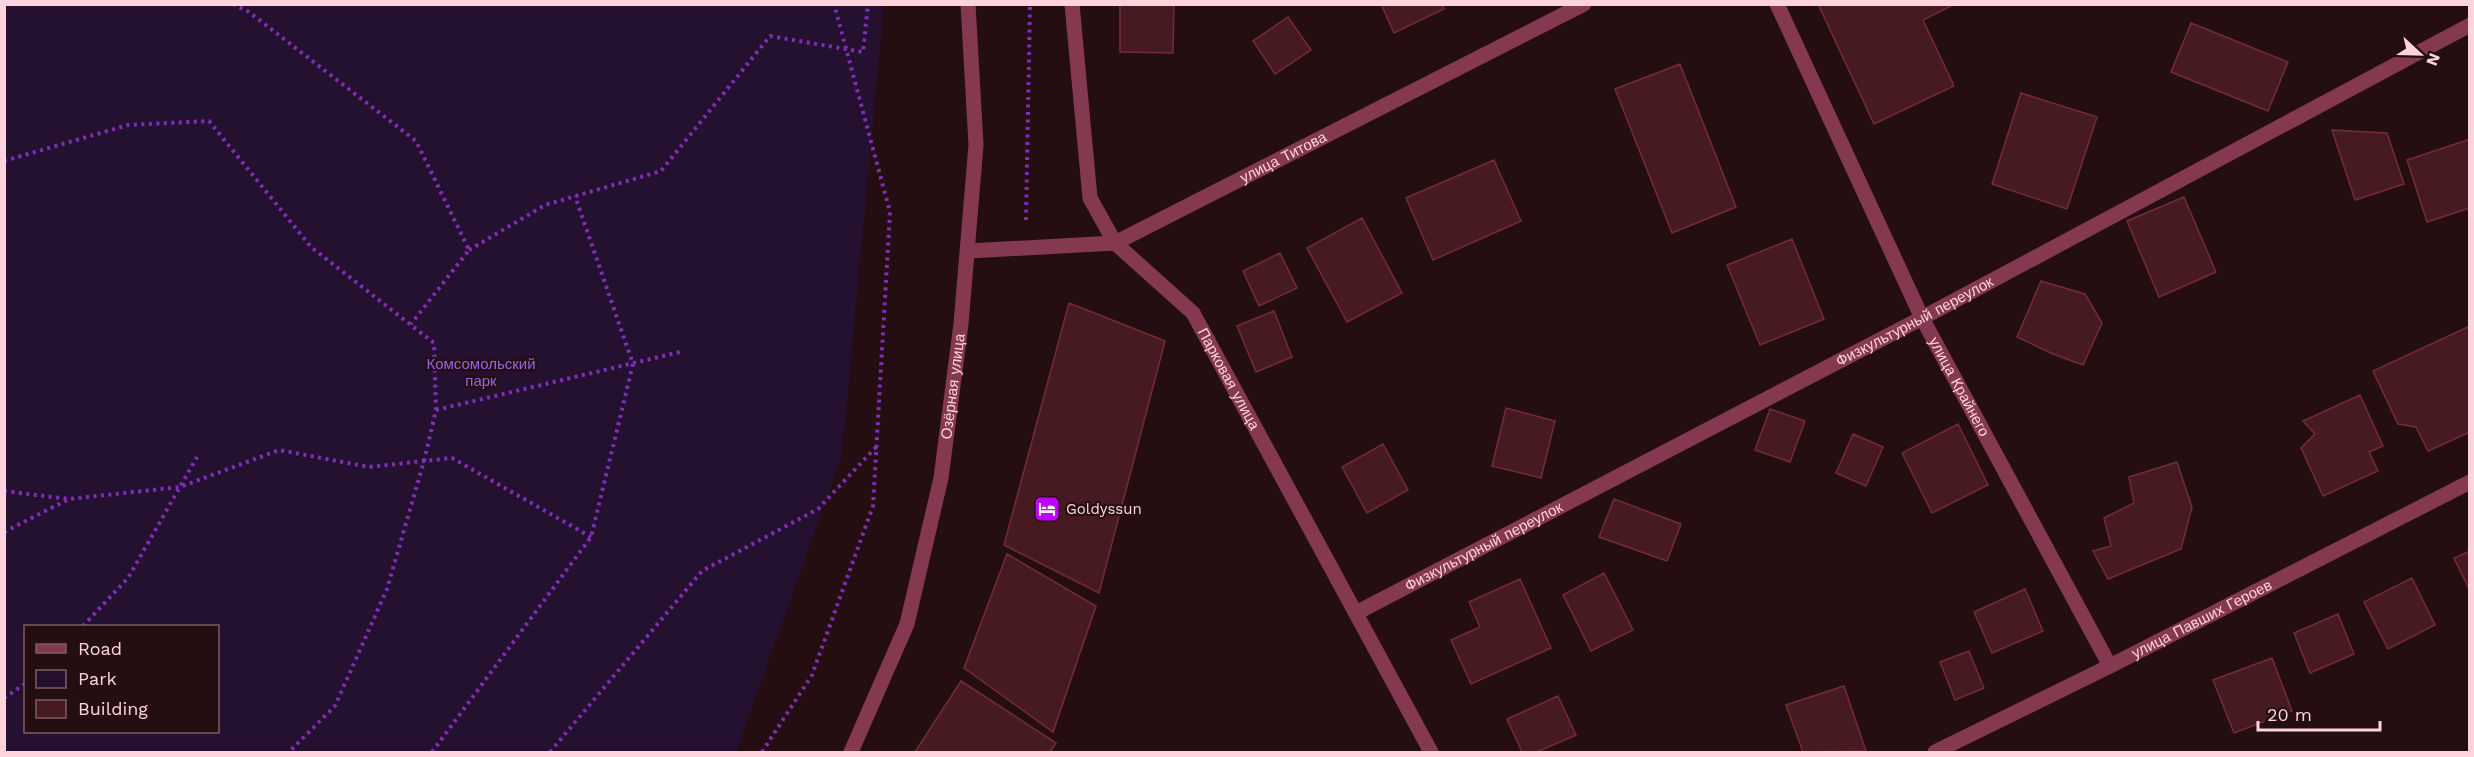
<svg xmlns="http://www.w3.org/2000/svg" width="2474" height="757" viewBox="0 0 2474 757" font-family="'Work Sans',sans-serif">
<style>
.green{fill:#24112f;fill-rule:evenodd}
.building{fill:#471a21;stroke:#732c37;stroke-width:1.5}
.lines{fill:none;stroke-linecap:round;stroke-linejoin:round}
.path{stroke:#802db8;stroke-width:4;stroke-dasharray:3 4.5;stroke-linecap:butt}
.minor{stroke:#853950;stroke-width:15}
.labels{text-anchor:middle;stroke-width:4.5;stroke-linejoin:round;paint-order:stroke}
.street-label{font-size:15px;fill:#ffd3dd;stroke:#250e12}
.park-label{font-size:15px;fill:#9765e2;stroke:#250e12}
.poi-label{font-size:15px;fill:#ffd3dd;stroke:#250e12;text-anchor:start}
</style>
<rect width="100%" height="100%" fill="#250e12"/>
<path class="green" d="M4,5H884L842,455L736,752H5ZM26,626H218V732H26Z"/>
<path class="building" d="M1120,4H1174L1173,53L1120,52Z
M1381,4H1442L1444,9L1394,33Z
M1818,4H1955L1923,20L1954,86L1874,124Z
M1288,17L1311,50L1275,74L1253,41Z
M2191,23L2288,62L2268,111L2171,72Z
M1680,64L1736,207L1672,233L1615,89Z
M2021,93L2097,117L2067,209L1992,184Z
M2332,130L2387,133L2404,184L2355,200Z
M2470,139V208L2427,222L2407,160Z
M1494,160L1521,221L1433,260L1406,198Z
M2184,197L2216,272L2159,297L2127,221Z
M1362,218L1402,293L1347,322L1307,248Z
M1792,239L1824,319L1760,345L1727,265Z
M1280,253L1297,288L1259,306L1243,271Z
M2041,281L2085,294L2102,323L2083,365L2053,354L2017,337Z
M1069,303L1165,341L1099,593L1004,545Z
M1274,311L1292,357L1256,372L1237,326Z
M2470,326V432L2428,451L2416,427L2398,424L2373,371Z
M2360,395L2383,446L2369,452L2378,471L2323,496L2301,448L2315,434L2303,421Z
M1506,408L1555,421L1541,478L1492,466Z
M1770,409L1805,421L1790,462L1755,450Z
M1958,424L1988,485L1932,513L1902,453Z
M1853,434L1883,447L1866,486L1836,473Z
M1383,444L1408,490L1367,513L1342,467Z
M2177,462L2192,507L2181,549L2108,579L2093,551L2111,546L2104,518L2134,503L2129,477Z
M1614,499L1681,524L1667,561L1599,537Z
M2470,551V591L2454,558Z
M1007,554L1096,606L1053,732L964,668Z
M1604,573L1633,630L1591,651L1563,595Z
M2412,578L2435,625L2388,649L2364,602Z
M1520,579L1551,648L1471,684L1451,640L1480,627L1469,602Z
M2025,589L2043,631L1992,653L1974,612Z
M2338,614L2354,654L2310,673L2294,633Z
M1969,651L1984,688L1955,700L1940,662Z
M2272,658L2292,711L2234,733L2213,680Z
M961,681L1056,743L1050,752H915Z
M1844,686L1866,751L1803,752L1786,705Z
M1558,696L1576,735L1537,752H1522L1507,719Z"/>
<g class="lines">
<path class="path" d="M233,4L249,12L416,141L469,250L411,324
M4,161L128,125L209,121L311,247L434,343L436,410L424,461L387,589L335,706L289,752
M1026,220L1030,4
M469,250L545,205L661,171L770,36L863,52L868,4
M436,410L680,352
M4,491L69,499
M4,532L69,499L180,487L279,450L369,467L452,458L591,537
M83,626L128,578L197,457
M4,698L26,683
M432,752L591,537L633,364L575,196
M550,752L702,571L818,509L876,447
M762,752L812,675L873,506L890,212L834,4"/>
<g class="minor">
<path id="s1" d="M1072,4L1090,198L1115,243L1193,313L1431,752"/>
<path id="s2" d="M1777,4L1922,318L2110,666"/>
<path id="s3" d="M968,251L1115,243L1584,4"/>
<path id="s4" d="M1356,613L1922,318L2470,25"/>
<path id="s5" d="M851,752L907,624L941,478L961,324L976,145L968,4"/>
<path id="s6" d="M1935,752L2110,666L2470,482"/>
</g>
</g>
<defs>
<g id="hotel-square" transform="scale(1.35)"><rect x="-9" y="-9" width="18" height="18" rx="4" fill="#bf00fe" stroke="#250e12"/><path d="M-6-4.5h1.5V1H6V5H4.5V3h-9V5H-6ZM-4 0a1.8 1.8 0 1 1 3.6 0ZM.5 0V-2.5h3Q6-2.5 6 0Z" fill="#fff"/></g>
</defs>
<g fill-rule="evenodd">
<use href="#hotel-square" x="1047" y="509"/>
</g>
<g class="labels">
<g class="street-label">
<text dy="5" stroke="none"><textPath href="#s3" startOffset="336">улица Титова</textPath></text>
<text dy="5" stroke="none"><textPath href="#s4" startOffset="630">Физкультурный переулок</textPath></text>
<text dy="5" stroke="none"><textPath href="#s1" startOffset="426">Парковая улица</textPath></text>
<text dy="5" stroke="none"><textPath href="#s5" startOffset="382">Озёрная улица</textPath></text>
<text dy="5" stroke="none"><textPath href="#s2" startOffset="424">улица Крайнего</textPath></text>
<text dy="5" stroke="none"><textPath href="#s4" startOffset="144">Физкультурный переулок</textPath></text>
<text dy="5" stroke="none"><textPath href="#s6" startOffset="298">улица Павших Героев</textPath></text>
</g>
<g class="park-label">
<text x="481" y="369">Комсомольский<tspan x="481" dy="17">парк</tspan></text>
</g>
<g class="poi-label">
<text x="1066" y="514">Goldyssun</text>
</g>
</g>
<rect width="2474" height="757" fill="none" stroke="#ffd3dd" stroke-width="12"/>
<rect x="24" y="625" width="195" height="108" fill="#250e12" stroke="#7c5d63" stroke-width="1.5"/>
<rect x="36" y="644" width="30" height="9" fill="#853950" stroke="#7c5d63" stroke-width="1.5"/>
<text x="78" y="655" font-size="18" fill="#ffd3dd">Road</text>
<rect x="36" y="670" width="30" height="18" fill="#24112f" stroke="#7c5d63" stroke-width="1.5"/>
<text x="78" y="685" font-size="18" fill="#ffd3dd">Park</text>
<rect x="36" y="700" width="30" height="18" fill="#471a21" stroke="#7c5d63" stroke-width="1.5"/>
<text x="78" y="715" font-size="18" fill="#ffd3dd">Building</text>
<g transform="translate(2420 54) rotate(112)" stroke="#250e12" stroke-width="4.5" paint-order="stroke">
<path d="M0-4.5L10 22L0 15L-10 22Z" fill="#ffd3dd"/>
<text y="-9" font-size="16" font-weight="bold" text-anchor="middle" fill="#ffd3dd">N</text>
</g>
<path d="M2258 721v9h122v-9" fill="none" stroke="#ffd3dd" stroke-width="3"/>
<text x="2267" y="721" font-size="18" fill="#ffd3dd" stroke="#250e12" stroke-width="4.5" paint-order="stroke">20 m</text>
</svg>
